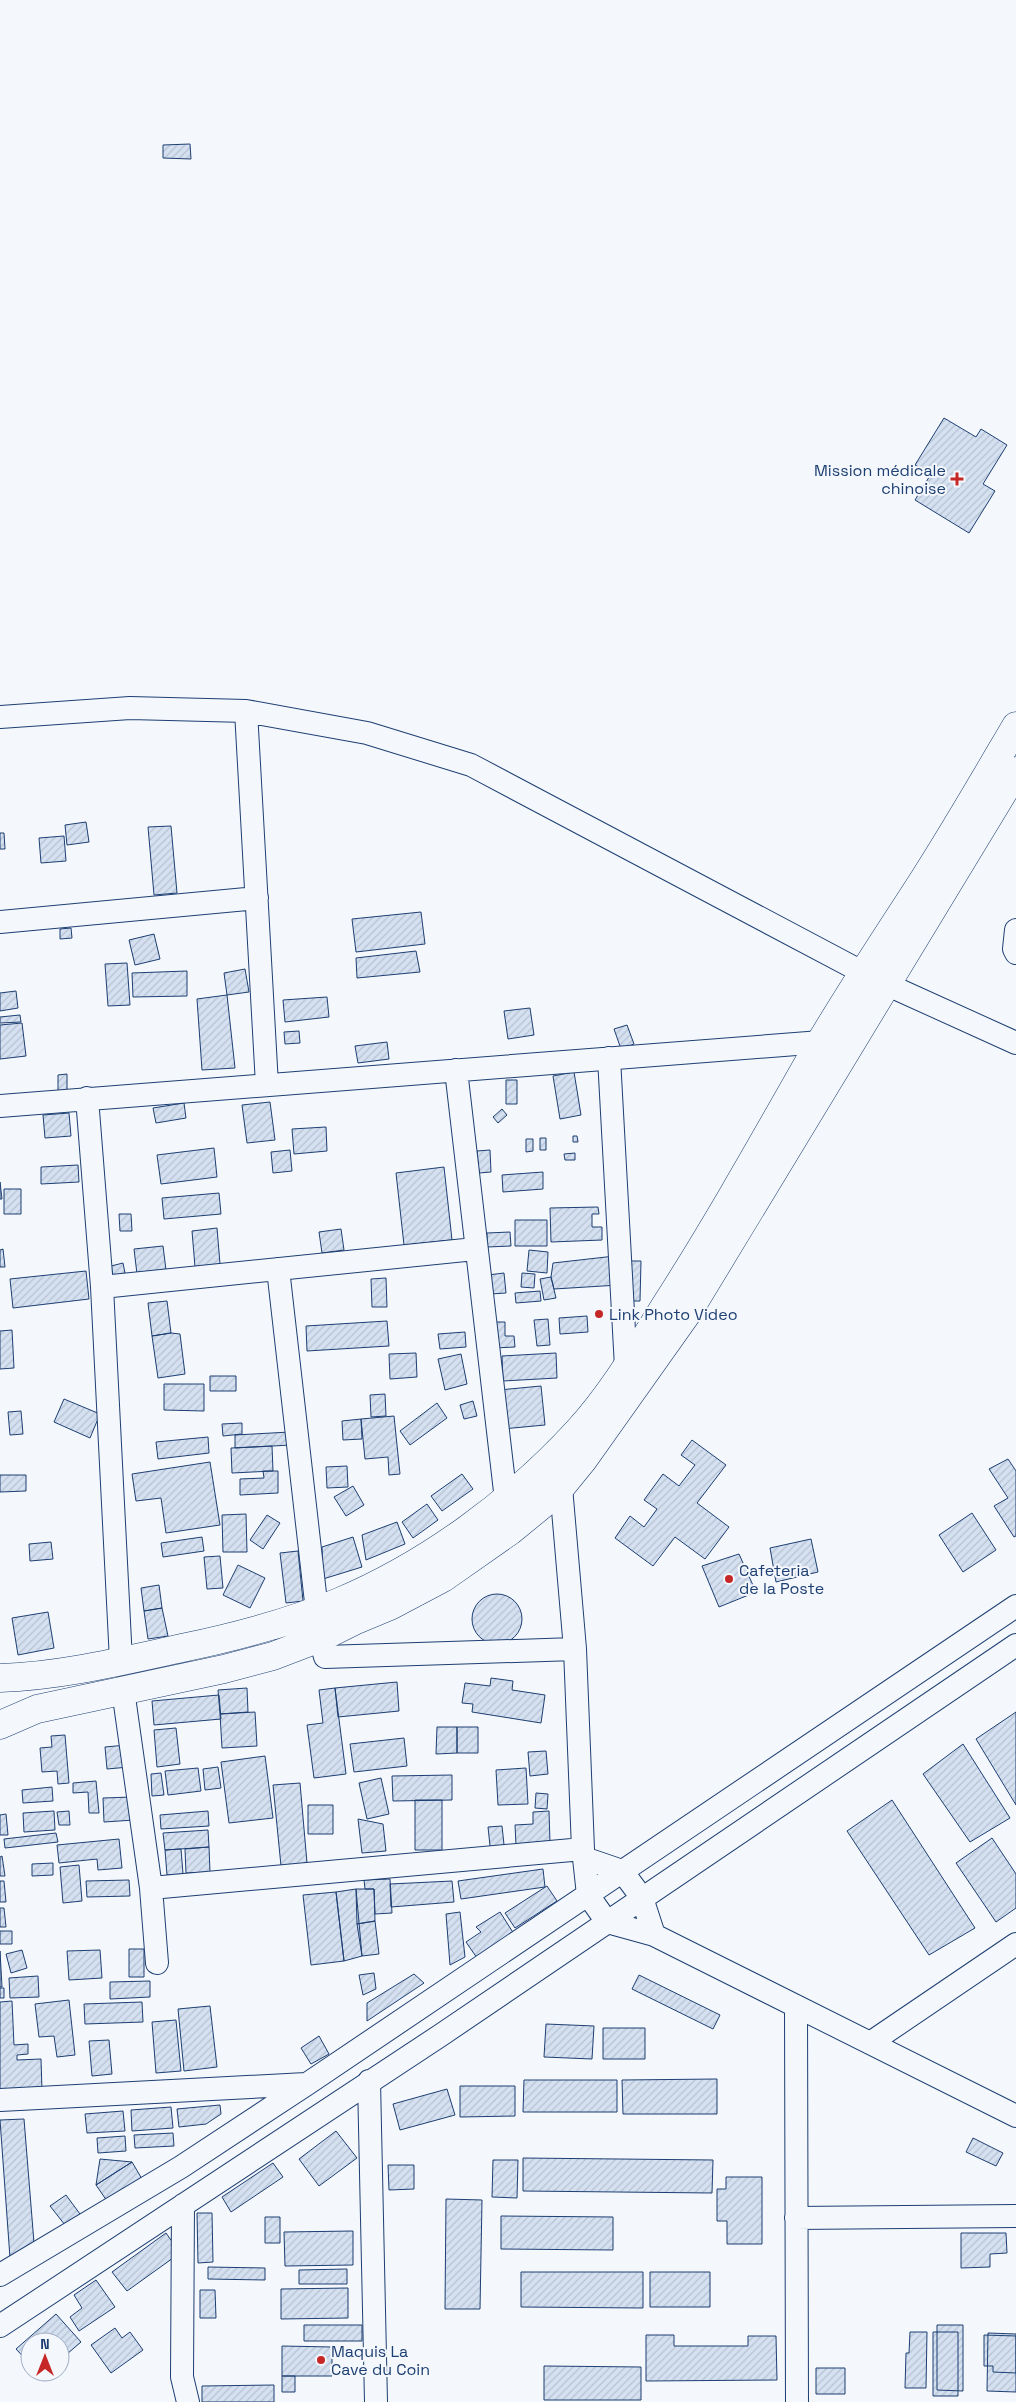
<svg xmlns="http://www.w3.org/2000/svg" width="1016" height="2402" viewBox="0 0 1016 2402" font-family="'Space Grotesk',sans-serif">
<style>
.building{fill:url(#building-hatch);stroke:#1d3f73}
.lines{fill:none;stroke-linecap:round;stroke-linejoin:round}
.minor-casing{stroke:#1d3f73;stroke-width:24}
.major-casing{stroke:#1d3f73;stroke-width:29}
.minor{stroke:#f4f7fb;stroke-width:22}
.major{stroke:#f4f7fb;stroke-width:28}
.poi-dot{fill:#c62828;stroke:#f4f7fb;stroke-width:2}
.labels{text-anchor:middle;stroke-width:4;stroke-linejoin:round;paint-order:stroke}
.poi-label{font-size:16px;fill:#1d3f73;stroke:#f4f7fb;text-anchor:start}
</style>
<defs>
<pattern id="building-hatch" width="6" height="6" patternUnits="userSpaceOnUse" patternTransform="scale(1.25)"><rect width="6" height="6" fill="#d5e0f0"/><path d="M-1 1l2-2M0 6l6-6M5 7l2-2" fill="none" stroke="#b6c1d1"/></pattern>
</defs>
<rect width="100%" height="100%" fill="#f4f7fb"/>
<path class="building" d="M190,144L191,159L163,158V145Z
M944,418L976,437L981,429L1007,445L983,484L995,491L969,533L915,500L931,474L915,465Z
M86,822L89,842L67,845L65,825Z
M171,826L177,893L154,895L148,827Z
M0,833H4L5,849H0Z
M64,836L66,861L41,863L39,838Z
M421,912L425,944L356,952L352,919Z
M71,928L72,938L60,939V929Z
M154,934L160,959L135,965L129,940Z
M416,951L420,972L357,978L356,958Z
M127,963L130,1005L108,1006L105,964Z
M245,969L249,992L227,995L224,973Z
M187,971V996L133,997L132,973Z
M16,991L18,1008L0,1011V993Z
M227,995L235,1068L202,1070L197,999Z
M327,997L329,1017L285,1022L283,1000Z
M530,1008L534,1035L508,1039L504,1011Z
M20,1015L21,1022L0,1023V1017Z
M22,1023L26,1056L0,1059V1025Z
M627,1025L634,1044L621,1049L614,1029Z
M299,1031L300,1043L285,1044L284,1032Z
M387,1042L389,1059L358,1063L355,1046Z
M574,1072L581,1115L560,1119L553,1076Z
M67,1074V1091H58V1075Z
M506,1080H517V1104H506Z
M270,1102L275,1140L247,1143L242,1105Z
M184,1103L186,1118L156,1123L153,1108Z
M502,1109L507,1115L498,1123L493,1117Z
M69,1113L71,1136L45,1138L43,1115Z
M326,1127L327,1151L294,1154L292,1129Z
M573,1136H577L578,1142H573Z
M540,1138H546V1150H540Z
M526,1139H533V1151L526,1152Z
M214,1148L217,1177L161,1184L157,1155Z
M290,1150L292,1171L273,1173L271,1152Z
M490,1150L491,1172L479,1173L477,1151Z
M575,1153V1160H565L564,1154Z
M78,1165L79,1182L41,1184V1167Z
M444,1167L452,1240L404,1245L396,1173Z
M543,1172V1189L503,1192L502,1175Z
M0,1182L2,1199H0Z
M4,1189H21V1214H4Z
M219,1193L221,1214L164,1219L162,1198Z
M598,1207L599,1214H592V1227H602V1240L551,1242L550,1208Z
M119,1214H131L132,1231H120Z
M515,1220H547V1246H515Z
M217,1228L220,1264L195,1267L192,1231Z
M341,1229L344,1250L322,1253L319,1232Z
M510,1232L511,1246L487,1247V1233Z
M163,1246L166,1270L137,1274L134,1249Z
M3,1249L5,1267H0V1250Z
M529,1250L548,1252L547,1273L527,1271Z
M615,1256L619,1285L554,1289L551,1277L553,1263Z
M627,1261H641L640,1301H627Z
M123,1263L125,1273L113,1276L111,1266Z
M86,1271L89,1299L13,1308L10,1279Z
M504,1273L506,1293L490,1294L488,1275Z
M522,1273L535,1274L534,1288L521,1287Z
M551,1277L556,1298L544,1300L540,1279Z
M386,1278L387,1307H372L371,1279Z
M540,1291L541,1301L516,1303L515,1293Z
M167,1301L171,1333L152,1336L148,1303Z
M587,1316L588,1332L560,1334L559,1318Z
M548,1319L550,1345L537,1346L534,1320Z
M387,1321L389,1346L307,1351L306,1326Z
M493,1322H505V1336H514L515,1347L494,1348Z
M12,1330L14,1368L0,1369V1331Z
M465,1332L466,1347L440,1349L438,1334Z
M171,1333L180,1334L185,1374L158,1378L152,1336Z
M416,1353L417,1377L390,1379L389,1354Z
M556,1353L557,1378L503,1381L502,1356Z
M461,1354L467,1384L445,1390L438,1359Z
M210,1376H236V1391H210Z
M164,1384H204V1411L164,1410Z
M541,1386L545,1425L502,1429L499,1390Z
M385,1394L386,1416L371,1417L370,1395Z
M64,1399L100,1414L90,1438L54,1422Z
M473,1401L477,1416L464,1419L460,1405Z
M437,1403L447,1418L410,1445L400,1431Z
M21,1411L23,1434L10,1435L8,1412Z
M394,1416L400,1474L389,1475L388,1457L365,1459L361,1419Z
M361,1419L362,1439L343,1440L342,1421Z
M242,1423V1434L223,1436L222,1424Z
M290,1432L291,1445L235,1448V1435Z
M208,1437L209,1453L158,1459L156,1442Z
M692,1440L726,1465L697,1503L729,1527L705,1559L675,1537L653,1566L615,1538L630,1516L644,1527L657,1509L644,1500L663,1474L679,1486L695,1465L681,1455Z
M272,1446L273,1471L232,1473L231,1448Z
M1008,1459L1016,1471V1536L1014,1537L994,1506L1008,1498L989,1469Z
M210,1462L220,1525L166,1533L161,1498L136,1501L132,1474Z
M347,1466L348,1487L327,1488L326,1467Z
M263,1471H278V1493L240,1495V1479L264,1478Z
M462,1474L473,1489L442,1511L431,1496Z
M0,1475H26V1491L0,1492Z
M353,1486L364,1505L346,1516L334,1497Z
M427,1504L438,1520L413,1538L402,1522Z
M972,1513L996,1550L963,1572L939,1535Z
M246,1514L247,1552H223L222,1515Z
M267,1515L280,1523L263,1549L250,1540Z
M397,1522L405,1544L366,1560L362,1535Z
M202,1537L204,1551L163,1557L161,1543Z
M353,1537L362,1567L323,1579L322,1547Z
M811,1539L818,1572L776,1582L770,1548Z
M51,1542L53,1559L30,1561L29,1544Z
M298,1551L303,1601L286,1603L280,1553Z
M739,1554L756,1592L719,1607L702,1566Z
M220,1556L223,1588L207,1589L204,1557Z
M238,1565L265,1578L250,1608L223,1595Z
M159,1585L162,1608L144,1611L141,1588Z
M472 1619a25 25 0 1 1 50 0a25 25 0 1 1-50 0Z
M162,1608L168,1636L148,1639L144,1611Z
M48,1612L54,1648L18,1655L12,1618Z
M491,1678L513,1681L512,1690L545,1695L541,1723L472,1712L473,1704L462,1703L465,1683L490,1686Z
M397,1682L399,1711L338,1717L335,1688Z
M247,1688L248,1712L220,1714L218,1690Z
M335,1688L346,1774L314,1778L307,1725L323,1723L319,1690Z
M219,1695L221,1719L154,1725L152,1701Z
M255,1712L257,1746L222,1748L220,1714Z
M1016,1712V1805L976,1739Z
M437,1727H457V1753L436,1754Z
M457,1727H478V1753H457Z
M176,1728L180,1764L157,1767L154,1730Z
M65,1735L69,1783L58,1784L57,1771L42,1772L40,1748L52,1747L51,1736Z
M404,1738L407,1766L354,1772L350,1744Z
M963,1744L1010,1818L970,1842L923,1774Z
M127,1745L129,1767L107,1769L105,1747Z
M546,1751L548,1774L530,1776L528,1752Z
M265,1756L273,1818L229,1823L221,1762Z
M218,1767L221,1788L205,1790L203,1769Z
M198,1768L201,1791L168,1795L165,1771Z
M526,1768L528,1804L498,1805L496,1770Z
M161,1773L164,1795L152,1796L151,1774Z
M452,1775V1800L393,1801L392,1776Z
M381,1778L389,1814L367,1819L359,1783Z
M96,1781L99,1813H89L88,1792L73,1793V1783Z
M300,1783L307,1863L281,1866L273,1785Z
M52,1787L53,1801L23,1803L22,1790Z
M536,1793L548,1794L547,1809L535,1808Z
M133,1797L134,1820L104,1822L103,1798Z
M415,1800H442V1850H415Z
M892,1800L975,1928L929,1955L847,1831Z
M308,1805H333V1834H308Z
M54,1811L55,1830L24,1832L23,1813Z
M69,1811L70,1825H59L57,1812Z
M208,1811L209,1826L161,1829L160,1815Z
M549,1811L550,1843L516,1845L515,1825L533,1824V1812Z
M6,1814L8,1835H0V1815Z
M358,1819L383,1824L386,1851L362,1853Z
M502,1826L505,1854L491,1855L488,1827Z
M208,1830L209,1847L165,1850L163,1833Z
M56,1833L58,1842L5,1848L4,1839Z
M992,1838L1016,1874V1908L996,1922L956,1863Z
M119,1839L122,1868L98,1870L97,1859L59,1863L57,1845Z
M209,1847L210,1872L186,1873L185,1849Z
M181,1849L183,1874L167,1875L165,1850Z
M2,1856L5,1876H0V1857Z
M53,1863V1875L32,1876V1864Z
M79,1865L82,1901L63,1903L60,1867Z
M543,1869L545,1887L461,1899L458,1881Z
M390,1879L392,1913L375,1914L374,1889H365L364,1880Z
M129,1880L130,1896L87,1897L86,1881Z
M0,1881H4L6,1902H0Z
M452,1881L454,1902L391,1907L390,1884Z
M547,1886L557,1901L515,1928L505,1913Z
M356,1889L362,1956L344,1961L336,1892Z
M356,1889H374L375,1921L357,1924Z
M336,1892L344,1961L311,1965L303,1895Z
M0,1908H4L6,1927H0Z
M460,1912L465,1957L450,1965L446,1914Z
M500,1912L514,1934L477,1958L466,1942L481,1932L476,1927Z
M375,1921L379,1954L362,1956L357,1924Z
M0,1931H12V1944H0Z
M129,1949H144V1977H129Z
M22,1950L27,1968L11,1973L6,1954Z
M100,1950L102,1978L69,1980L67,1951Z
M0,1951L2,1987H0Z
M374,1973L376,1989L363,1995L359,1975Z
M414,1974L424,1983L367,2021V2003Z
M639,1975L720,2015L713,2029L632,1989Z
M38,1976L39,1997L10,1998L9,1978Z
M150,1981V1997L110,1999V1982Z
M0,1988H4V1998H0Z
M69,2000L75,2055L57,2057L54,2036L39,2037L35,2004Z
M12,2001L14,2045L28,2044V2054L17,2055V2060L41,2059L42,2091L0,2093V2002Z
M142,2002L143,2022L85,2024L84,2004Z
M210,2006L217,2067L184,2071L178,2009Z
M176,2020L181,2071L156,2073L152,2022Z
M546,2024L594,2026L592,2059L544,2057Z
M603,2028H645V2059H603Z
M319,2036L329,2054L311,2064L301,2048Z
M109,2040L112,2074L92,2076L89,2041Z
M717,2079V2114H623L622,2080Z
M524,2080H617V2112H523Z
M460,2086H515V2116L460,2117Z
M447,2089L455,2115L400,2130L393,2104Z
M220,2105L221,2114L206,2124L179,2127L177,2109Z
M171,2107L173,2128L132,2131L131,2110Z
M123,2111L125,2131L87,2133L85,2114Z
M24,2119L34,2243L10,2258L0,2120Z
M336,2131L357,2158L319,2186L299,2159Z
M173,2133L174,2146L135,2148L134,2135Z
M125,2136L126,2151L98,2153L97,2138Z
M973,2138L1003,2153L996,2166L966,2152Z
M523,2158L713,2160L712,2193L523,2191Z
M100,2159L132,2162L96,2185Z
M493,2160H518L517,2198L492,2197Z
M132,2162L142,2179L107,2201L96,2185Z
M273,2163L283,2177L231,2212L222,2197Z
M388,2165H414V2189L389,2190Z
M726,2177H762V2244H727V2221H717V2189H726Z
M66,2195L80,2214L65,2225L50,2206Z
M446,2199L482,2200L480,2309H445Z
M197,2213H212L213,2262L198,2263Z
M501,2216L613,2217V2250L501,2249Z
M265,2217H280V2243H265Z
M353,2231V2265L285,2266L284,2232Z
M166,2233L180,2253L127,2291L112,2272Z
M961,2233H1006L1007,2253L990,2254V2267L961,2268Z
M208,2267L265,2268V2280L208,2279Z
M347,2269V2284H299V2270Z
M521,2272H643V2308L521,2307Z
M650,2272H710V2307H650Z
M96,2280L115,2307L79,2331L70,2317L82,2308L74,2295Z
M348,2288V2318L281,2319V2289Z
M200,2290H215L216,2318H200Z
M56,2314L81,2342L60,2360V2342H30V2364L16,2349Z
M304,2325H362V2341H304Z
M937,2325H963V2391L937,2390Z
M115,2328L122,2338L130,2332L143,2350L111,2373L91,2345Z
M910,2332H927L926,2388H905L906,2353H909Z
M933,2332H958V2396H933Z
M988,2333L1016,2334V2392L987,2391Z
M646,2335H674V2346H748V2336H776L777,2380L646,2381Z
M984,2335L1016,2336V2373L993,2372V2366H984Z
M282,2346L332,2347V2376H282Z
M544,2366L641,2367V2400H544Z
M816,2368H845V2394H816Z
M282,2376H295V2392H282Z
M274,2385V2402H202V2386Z"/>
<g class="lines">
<g class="minor-casing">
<path id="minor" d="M246,711L267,1085
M0,717L130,708L246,711L367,733L471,765L862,972
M0,922L257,898
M1016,930L1014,949L1016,953
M888,985L1016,1043
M609,1058L626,1367
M456,1070L506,1500
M87,1098L102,1287L121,1661
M0,1106L834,1041
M278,1269L317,1611
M102,1287L475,1249
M561,1487L575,1649L583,1849L588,1895L607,1922L654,1935L1016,2116
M320,1638L325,1657L575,1649
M123,1690L151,1888L157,1963
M584,1858L622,1871L642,1898L654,1935
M151,1888L583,1849
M796,2006L797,2402
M870,2043L1016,1944
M369,2081L376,2402
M0,2100L306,2084
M183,2205L182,2377L188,2402
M796,2218L1016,2216
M0,2275L181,2167L307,2084L1016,1606
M0,2326L441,2035L1016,1645"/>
</g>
<g class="major-casing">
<path id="major" d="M0,1678C62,1676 122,1661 182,1648C235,1637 289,1623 339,1602C427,1565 513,1502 578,1431C613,1393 640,1346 667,1303C720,1220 768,1134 817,1048C851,990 888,935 924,879C956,829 986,777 1016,726
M0,1725L37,1709L224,1669L273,1656L320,1638L356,1620L392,1605L443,1578L510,1531L543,1504L561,1487L583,1460L688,1312L1016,771"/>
</g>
<use href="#minor" class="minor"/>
<use href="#major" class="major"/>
</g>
<g class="poi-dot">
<path d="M954.5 471.5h5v5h5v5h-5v5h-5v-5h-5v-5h5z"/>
<circle cx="599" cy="1314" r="5"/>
<circle cx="729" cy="1579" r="5"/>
<circle cx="321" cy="2360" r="5"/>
</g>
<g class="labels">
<g class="poi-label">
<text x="946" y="476" text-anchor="end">Mission médicale<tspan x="946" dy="18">chinoise</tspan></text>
<text x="609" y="1320">Link Photo Video</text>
<text x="739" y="1576">Cafeteria<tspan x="739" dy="18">de la Poste</tspan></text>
<text x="331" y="2357">Maquis La<tspan x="331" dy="18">Cave du Coin</tspan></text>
</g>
</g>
<g transform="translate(45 2357)"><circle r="24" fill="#f4f7fb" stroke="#9eadc5"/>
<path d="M0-4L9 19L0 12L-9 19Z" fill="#c62828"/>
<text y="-8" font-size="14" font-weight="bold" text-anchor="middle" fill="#1d3f73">N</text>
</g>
</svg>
